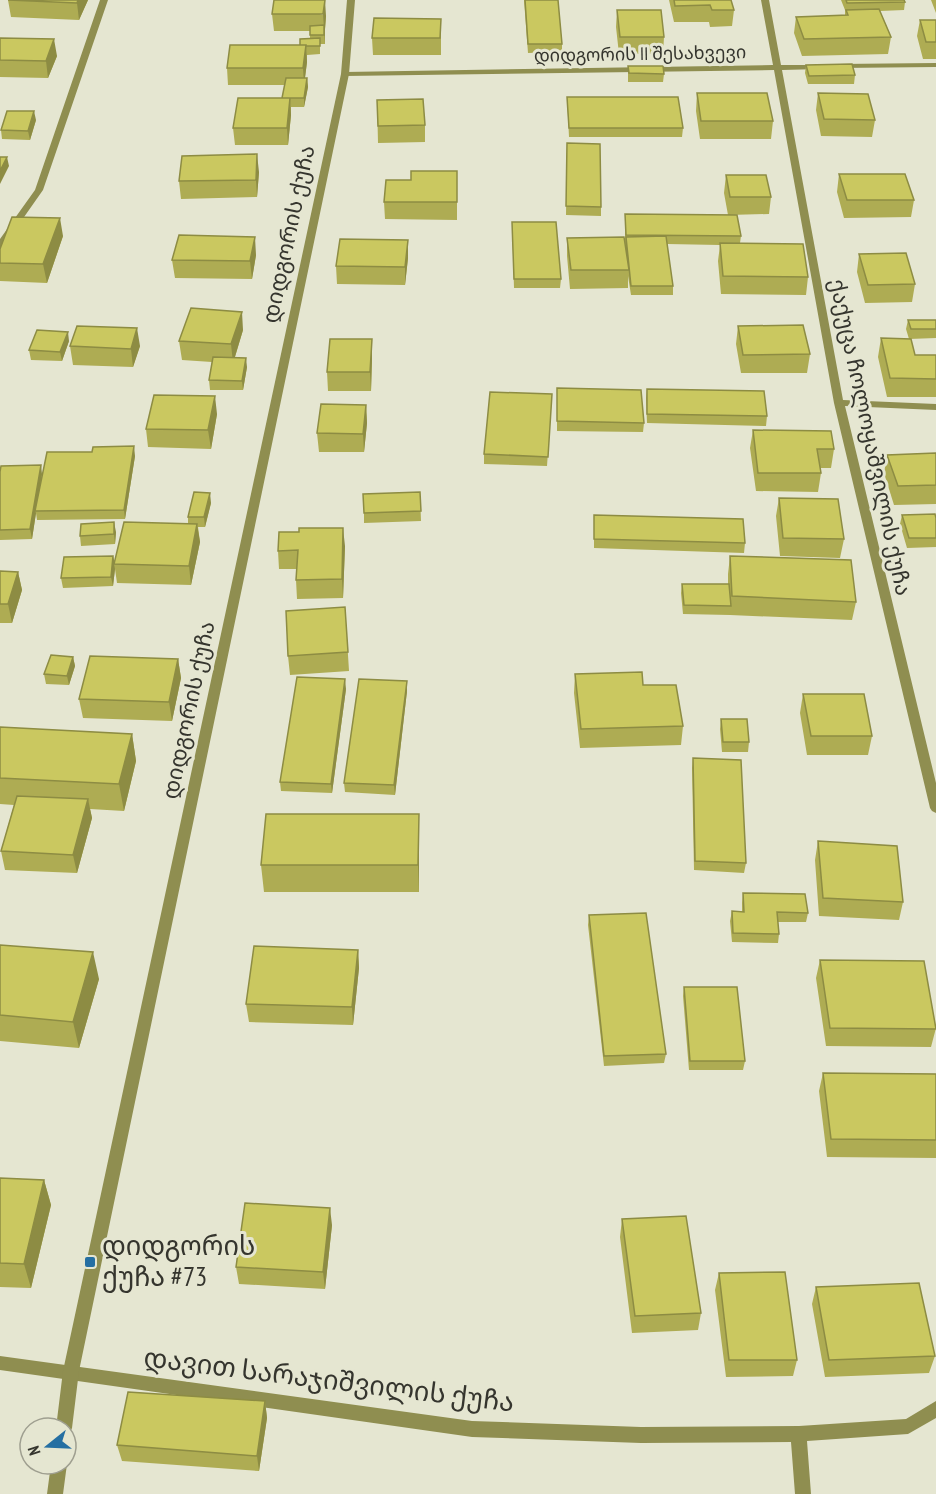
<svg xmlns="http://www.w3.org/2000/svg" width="936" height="1494" viewBox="0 0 936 1494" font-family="'PT Sans Narrow','Noto Sans Georgian',sans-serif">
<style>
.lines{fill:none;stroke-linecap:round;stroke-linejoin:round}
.minor{fill:#8f8e50;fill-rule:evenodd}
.tertiary{fill:#8f8e50;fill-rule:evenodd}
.wall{fill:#aeac53}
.shaded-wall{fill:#8d8c43}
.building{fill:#cac860;stroke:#8d8c43;stroke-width:1.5}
.poi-dot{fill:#256fa2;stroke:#e5e6d1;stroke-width:2}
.labels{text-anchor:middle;stroke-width:6;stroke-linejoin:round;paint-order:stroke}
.far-street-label{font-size:18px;fill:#35352e;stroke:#e5e6d1}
.street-label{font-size:22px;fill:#35352e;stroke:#e5e6d1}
.near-poi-label{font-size:27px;fill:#35352e;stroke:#e5e6d1;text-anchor:start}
.near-street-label{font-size:27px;fill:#35352e;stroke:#e5e6d1}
</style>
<rect width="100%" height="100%" fill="#e5e6d1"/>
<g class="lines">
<path class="minor" d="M100,0H108L43,190L3,247L0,248V239L35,190Z
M761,0H769L781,65H821L825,67L821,69L782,70L843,400L936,404V410L845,406L936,783V813L932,811L930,808L834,403L774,70L345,76L341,74L345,72L773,65Z
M936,63V67L838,68L834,66L838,64Z
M0,1356L472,1421L641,1427L799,1426L906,1419L936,1401V1418L908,1434L807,1441L811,1494H795L791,1442L641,1443L472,1437L0,1370Z"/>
<path class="tertiary" d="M347,0H355L349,74L79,1371L72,1428L70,1433L66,1435V1428H56L63,1371L341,74Z
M66,1461L67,1464L63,1494H47L51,1464H66Z"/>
</g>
<path class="wall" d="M8,0H88L79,20L11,17Z
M274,0L326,16L325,29V44H320V54L307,55V62L305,78H307L308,87L304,107H291V115L288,145H235L233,128L282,98L285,85H228L227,68L300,45L310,39V31H274L272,14Z
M524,0H558L562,44V52L528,53Z
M669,0H731L734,10L732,26L710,27L709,22H674Z
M841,0H904L905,2L904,10L880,11L891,37L888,54L802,56L794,33L796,17L845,15V10Z
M931,0H936V13Z
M617,10L664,37L663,54H619L616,27Z
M441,19V55H373L372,38Z
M920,20H936V59H923L917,36Z
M0,38L57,56L48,78L0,77Z
M806,65L855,75L854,84H808L805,73Z
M628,66L664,74L663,82H628Z
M697,93L773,121L771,139H700L696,111Z
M818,93L875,120L872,137L821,136L816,110Z
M567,97L683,128L682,137H569Z
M377,100L425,125V142L378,143Z
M36,120L30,140L2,139L1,130Z
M567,143L601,207V216L566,215Z
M457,171V220L385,219L384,202L411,180Z
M259,172L257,197L181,199L179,181Z
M839,174L914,200L911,217L844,218L837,192Z
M726,175L771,197L769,214L728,215L724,193Z
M625,214L741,236L740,243L808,277L806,295L721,294L718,261L720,245L667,244L673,286V295H631L628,276V288L570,289L567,256V238L625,244Z
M512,222L561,279L560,288H514Z
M63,236L47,283L0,281V249Z
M859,254L915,284L912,302L865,303L857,272Z
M256,255L252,279L175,278L172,260Z
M408,258L405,285L337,284L336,266Z
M908,320H936V338L909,339L906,329Z
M738,326L810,354L807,373H741L736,344Z
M243,330L235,357L247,367L243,390H210L209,380L212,362L182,360L179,341Z
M881,338L915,355H936V397H887L878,357Z
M372,339V357L371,391H328L327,372Z
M69,341L62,361L31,360L29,350Z
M70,346H140L133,367L73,365Z
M647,389L767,416L766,426L647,423L646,398Z
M552,394L547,466L484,464V454Z
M557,398L644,423L643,432L557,431Z
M366,405L367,423L364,452H319L317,433Z
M217,414L211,449L148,447L146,429Z
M753,430L834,449L831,468H820L821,473L818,492L756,491L750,448Z
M936,453V504L894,505L884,473L887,455Z
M135,456L125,519L37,520L36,513L32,539L0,540V472L42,474L40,488Z
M420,492L421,521L364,523V513Z
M779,498L844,539L840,558L780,556L776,516Z
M211,503L205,527H198L200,542L191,585L117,583L115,569L113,586L63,588L61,578L113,556L114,561L188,523V517Z
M594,515L745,543L744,553L594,548Z
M902,515L936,518V547L907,548L900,524Z
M116,532L115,544L81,546L80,536Z
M345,546L343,598L297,599L296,580L297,569H279L278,551Z
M730,556L856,602L852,620L730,615L683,614L681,593L682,584H728V574Z
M0,571L18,572L22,590L12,623H0Z
M345,607L349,671L290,675L288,656Z
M73,657L75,666L69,685L46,684L44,674Z
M178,659L181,678L172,721L83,718L79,699Z
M575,674L643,685L683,726L681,745L580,748L574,693Z
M346,689L332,793L281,791L280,782Z
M407,691L395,795L345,792L344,783Z
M803,694L872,736L868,755H807L800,713Z
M721,719L749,742L748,752H722L720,729Z
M0,727L132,734L136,761L124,811L90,809L92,818L77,873L5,870L1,851L14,805L0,804Z
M693,758L746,863L744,873L694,870L692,768Z
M419,841V892H264L261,865Z
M818,841L903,902L899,920L819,916L815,860Z
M743,893L808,913L806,922H778L779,934L778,943L732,942L730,921L732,911L742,912V903Z
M589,915L666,1054L664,1063L604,1066L588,925Z
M0,945L99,979L79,1048L0,1041Z
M358,950L359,968L353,1025L249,1022L246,1004Z
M820,960L936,1028L931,1047L826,1046L816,978Z
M684,987L745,1061L743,1070H689L683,996Z
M823,1073L936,1074V1158L827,1157L819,1091Z
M0,1178L44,1180L51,1205L31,1288L0,1287Z
M622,1219L701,1313L698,1330L632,1333L620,1237Z
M332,1225L325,1289L239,1284L236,1267Z
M719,1273L797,1360L793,1376L726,1377L715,1290Z
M816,1287L935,1356L929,1373L825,1377L812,1304Z
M265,1401L267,1418L259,1471L122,1461L117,1445Z"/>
<path class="shaded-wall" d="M78,0H88L79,20L77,3Z
M325,0L326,16L325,29V44L323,14Z
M54,39L57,56L48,78L46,61Z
M306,45L307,62L304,85L303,68Z
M307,78L308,87L304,107V98Z
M290,98L291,115L288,145L287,128Z
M34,111L36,120L30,140L28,131Z
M257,154L259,172L257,197L256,180Z
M7,157L9,166L0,184V171Z
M60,218L63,236L47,283L43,264Z
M255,237L256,255L252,279L250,261Z
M408,240V258L405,285V267Z
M242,312L243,330L233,363L231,344Z
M137,328L140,346L133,367L131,349Z
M68,332L69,341L62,361L60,352Z
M372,339V357L371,391L370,372Z
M246,358L247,367L243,390L242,381Z
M215,396L217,414L211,449L208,430Z
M366,405L367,423L364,452L363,434Z
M134,446L135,456L125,519L124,510Z
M41,465L42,474L36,511H35L36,513L32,539L30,529Z
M210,493L211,503L205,527L204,517Z
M114,522L116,532L115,544L114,534Z
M197,524L200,542L191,585L189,566Z
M343,528L345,546L343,598L342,579Z
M113,556L115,564H114L115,569L113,586L111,577Z
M18,572L22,590L12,623L8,604Z
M73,657L75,666L69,685L67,676Z
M178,659L181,678L172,721L169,702Z
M345,679L346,689L332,793L331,784Z
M407,681V691L395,795L394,785Z
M132,734L136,761L124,811L119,784Z
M88,799L92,818L77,873L73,855Z
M419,814V892L418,865Z
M358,950L359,968L353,1025L352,1007Z
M93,952L99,979L79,1048L73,1022Z
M44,1180L51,1205L31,1288L24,1264Z
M330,1208L332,1225L325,1289L323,1272Z
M265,1401L267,1418L259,1471L257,1456Z"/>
<path class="building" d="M8,0H78L77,3Z
M274,0H325L323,14H272Z
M525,0H558L562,44H528Z
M674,0H731L734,10H712L710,5L675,6Z
M846,0H904L905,2L847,3Z
M879,9L891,37L804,39L796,17L848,15L846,10Z
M617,10H661L664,37H620Z
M374,18L441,19L440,38H372Z
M920,20H936V42H926Z
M324,25V35H310V26Z
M0,38L54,39L46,61L0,60Z
M320,38V46H306V45H300V39Z
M230,45H306L303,68H227Z
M852,64L855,75L809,76L806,65Z
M628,66H663L664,74L629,73Z
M286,78H307L304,98H282Z
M697,93H767L773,121H701Z
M818,93L868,94L875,120L824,119Z
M567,97H678L683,128H569Z
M238,98H290L287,128H233Z
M423,99L425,125L378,126L377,100Z
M7,111H34L28,131L1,130Z
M567,143L600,144L601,207L566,206Z
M257,154L256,180L179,181L182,156Z
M0,157H7L0,171Z
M411,171H457V202H384L386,180H411Z
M839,174H905L914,200H847Z
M726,175H766L771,197H730Z
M625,214L737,215L741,236L626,235Z
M12,217L60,218L43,264L0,263V249Z
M512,222H556L561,279H514Z
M179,235L255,237L250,261L172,260Z
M666,236L673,286H631L626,237Z
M624,237L629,270H571L567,238Z
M340,239L408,240L405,267L336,266Z
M720,243L803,244L808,277L723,276Z
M906,253L915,284L868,285L859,254Z
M191,308L242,312L231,344L179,341Z
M908,320H936V329H911Z
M803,325L810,354L743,355L738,326Z
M77,326L137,328L131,349L70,346Z
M37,330L68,332L60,352L29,350Z
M881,338L911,339L915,355H936V379L890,378Z
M330,339H372L370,372H327Z
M213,357L246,358L242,381L209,380Z
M557,388L641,390L644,423L557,421Z
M647,389L764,391L767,416L647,414Z
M490,392L552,394L548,457L484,454Z
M154,395L215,396L208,430L146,429Z
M321,404L366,405L363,434L317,433Z
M753,430L831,431L834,449H817L821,473H758Z
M134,446L124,510L35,511L47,452H92L93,447Z
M936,453V485L898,486L887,455Z
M41,465L30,529L0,530V472L1,466Z
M194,492L210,493L204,517H188Z
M420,492L421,511L364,513L363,494Z
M779,498L838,499L844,539L783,538Z
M935,514L936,518V538H909L902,515Z
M594,515L743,519L745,543L594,539Z
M114,522V534L80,536L81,524Z
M124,522L197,524L189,566L114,564Z
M299,528H343L342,579L296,580L298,550L278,551L279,532H299Z
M113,556L111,577L61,578L64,557Z
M730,556L851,560L856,602L732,596Z
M0,571L18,572L8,604H0Z
M682,584H729L731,606L684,605Z
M345,607L348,652L288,656L286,611Z
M51,655L73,657L67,676L44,674Z
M90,656L178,659L169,702L79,699Z
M642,672L643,685H676L683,726L581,729L575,674Z
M297,677L345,679L331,784L280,782Z
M359,679L407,681L394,785L344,783Z
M803,694H864L872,736H811Z
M721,719H747L749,742H723Z
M0,727L132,734L119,784L0,778Z
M693,758L741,760L746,863L695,861Z
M17,796L88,799L73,855L1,851Z
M266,814H419L418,865H261Z
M818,841L897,846L903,902L823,898Z
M743,893L805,894L808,913L777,912L779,934L733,933L732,911L744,912Z
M646,913L666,1054L604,1056L589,915Z
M0,945L93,952L73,1022L0,1015Z
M254,946L358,950L352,1007L246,1004Z
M820,960L924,961L936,1029L830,1028Z
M684,987H737L745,1061H690Z
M823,1073L936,1074V1140L831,1139Z
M0,1178L44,1180L24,1264L0,1263Z
M245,1203L330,1208L323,1272L236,1267Z
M686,1216L701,1313L635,1316L622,1219Z
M785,1272L797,1360H729L719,1273Z
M919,1283L935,1356L829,1360L816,1287Z
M128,1392L265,1401L257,1456L117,1445Z"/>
<rect class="poi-dot" x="84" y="1256" width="12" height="12" rx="3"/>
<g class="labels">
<g class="far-street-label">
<text transform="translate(640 54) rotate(-1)" y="6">დიდგორის II შესახვევი</text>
</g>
<g class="street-label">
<text transform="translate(288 234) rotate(-78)" y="8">დიდგორის ქუჩა</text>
<text transform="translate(871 437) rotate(78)" y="8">ქაქუცა ჩოლოყაშვილის ქუჩა</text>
<text transform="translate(188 710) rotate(-78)" y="8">დიდგორის ქუჩა</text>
</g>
<g class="near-poi-label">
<text x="102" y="1255">დიდგორის<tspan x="102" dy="31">ქუჩა #73</tspan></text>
</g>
<g class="near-street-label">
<text transform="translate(329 1380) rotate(7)" y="9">დავით სარაჯიშვილის ქუჩა</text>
</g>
</g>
<g transform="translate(48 1446) rotate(252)"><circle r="28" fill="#e5e6d1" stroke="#9f9f90" stroke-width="1.5"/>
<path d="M0-4.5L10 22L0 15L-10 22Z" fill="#256fa2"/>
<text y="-9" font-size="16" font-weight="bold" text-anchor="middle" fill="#35352e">N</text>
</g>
</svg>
